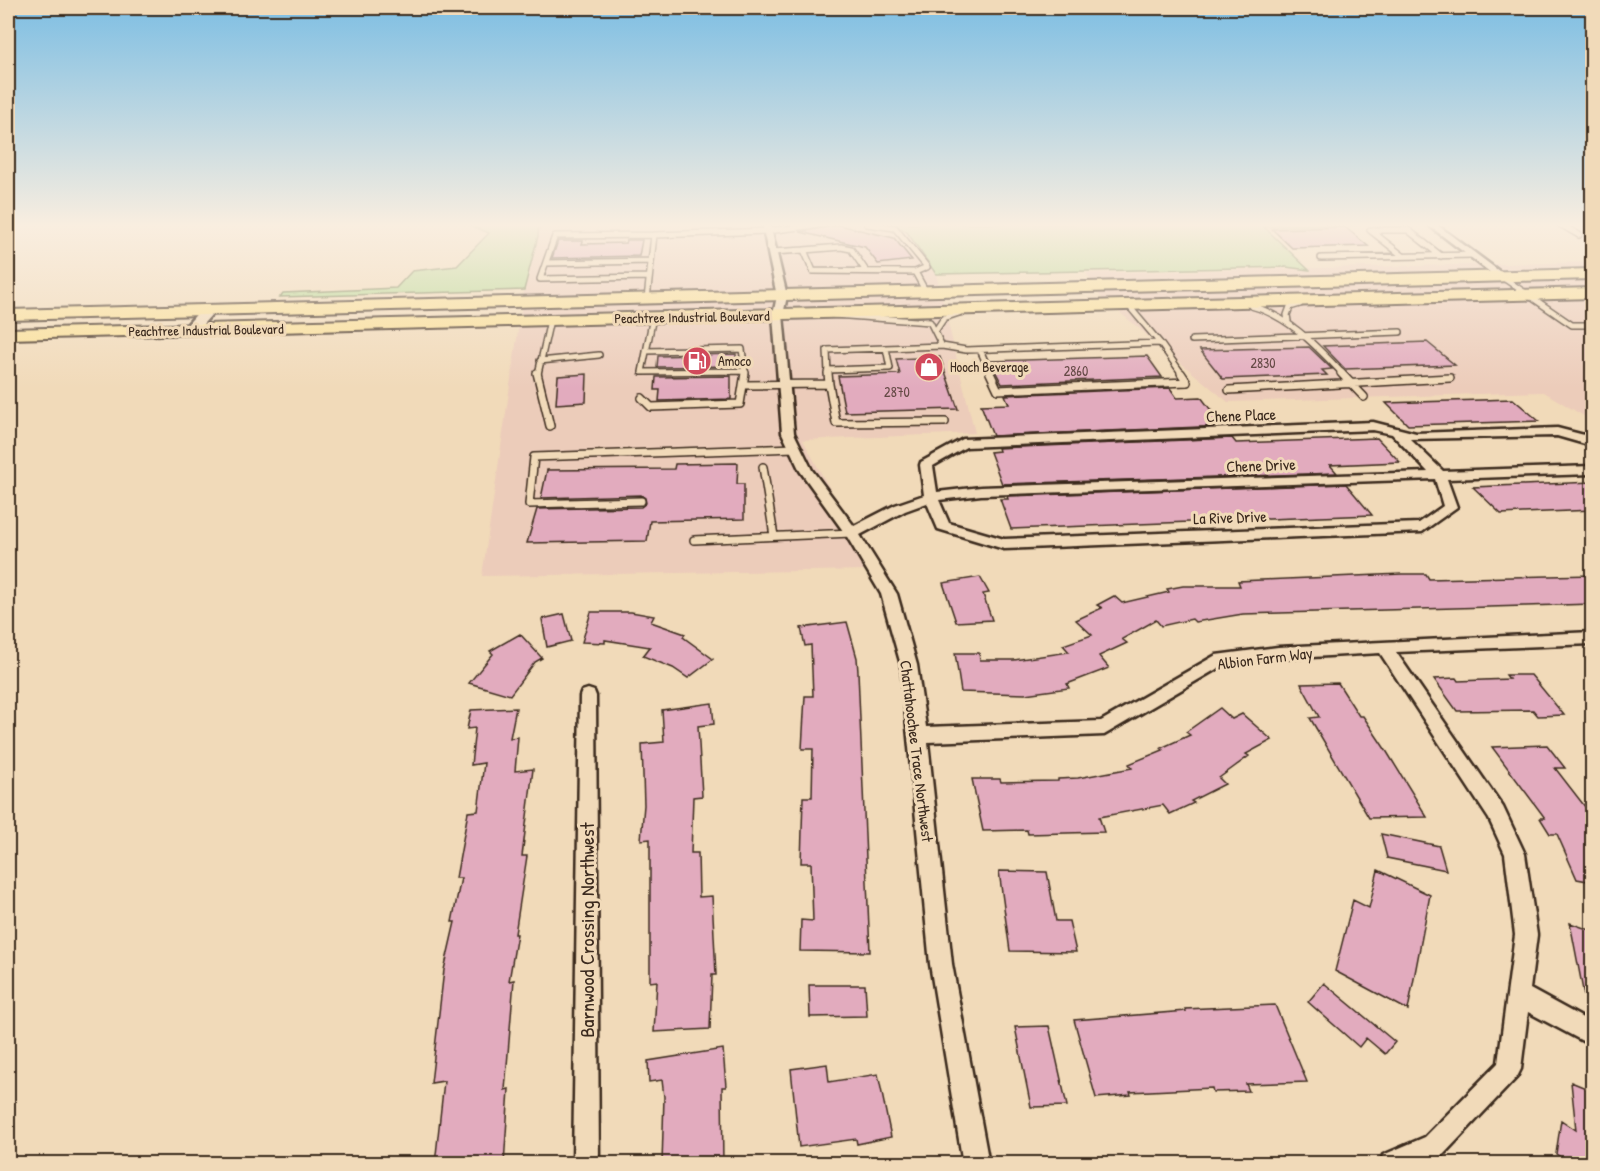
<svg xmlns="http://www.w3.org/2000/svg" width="1600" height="1171" viewBox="0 0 1600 1171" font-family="'Patrick Hand',sans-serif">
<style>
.built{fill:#ecccba}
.green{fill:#b5d993;stroke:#788258;stroke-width:1.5}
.building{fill:#e2abbe;stroke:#3b2a1e;stroke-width:1.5}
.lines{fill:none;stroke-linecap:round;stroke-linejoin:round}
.service-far1-casing{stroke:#3b2a1e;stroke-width:8}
.service-casing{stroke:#3b2a1e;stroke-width:10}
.minor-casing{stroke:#3b2a1e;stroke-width:5}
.secondary-casing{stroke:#3b2a1e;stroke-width:5}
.trunk-casing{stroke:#3b2a1e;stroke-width:4}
.service-far1{stroke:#f1dab9;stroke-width:5}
.service{stroke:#f1dab9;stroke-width:7}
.minor{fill:#f1dab9;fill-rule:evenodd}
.secondary{fill:#f1dab9;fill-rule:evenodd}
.trunk{fill:#fadf96;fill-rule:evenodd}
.labels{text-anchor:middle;stroke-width:6;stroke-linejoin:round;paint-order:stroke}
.far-street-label{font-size:14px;fill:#3b2a1e;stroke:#f1dab9}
.far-poi-label{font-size:14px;fill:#3b2a1e;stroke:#f1dab9;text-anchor:start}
.number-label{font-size:14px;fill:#654a46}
.street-label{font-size:16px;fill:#3b2a1e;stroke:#f1dab9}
.near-street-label{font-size:20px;fill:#3b2a1e;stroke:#f1dab9}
</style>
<rect width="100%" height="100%" fill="#f1dab9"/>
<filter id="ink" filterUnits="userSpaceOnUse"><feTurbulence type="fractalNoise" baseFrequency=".0167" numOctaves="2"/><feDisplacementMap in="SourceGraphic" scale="12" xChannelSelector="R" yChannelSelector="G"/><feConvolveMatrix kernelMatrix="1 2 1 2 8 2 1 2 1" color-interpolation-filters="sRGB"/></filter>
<g filter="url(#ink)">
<path class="built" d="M539,224H759L760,228L799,224H894L907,232L936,274L975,433L803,440L874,570L482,576L524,290L538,236Z
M1592,262V421L1544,392L1228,402L1101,297L1086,273Z"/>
<path class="green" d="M467,224H539L538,236L524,290L280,297L283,293L396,288L412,271L457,266L489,233Z
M894,224H1354L1355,225L1264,227L1309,270L1286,267L936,274L907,232Z"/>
<path class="building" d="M839,225L894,238L912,260L878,264L865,247L800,232Z
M1345,227L1368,246L1292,248L1272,229Z
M627,240H642L639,256L552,258L558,241H583L582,244L626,243Z
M1427,342L1455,365L1345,369L1323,346Z
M1309,347L1332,369L1322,370L1327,375L1223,379L1200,350Z
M736,354V366L657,367L658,356Z
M1147,356L1162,377L1002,384L990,361Z
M940,357L958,409L845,412L838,376L900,374L896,359Z
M587,374L586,402L556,404L558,376Z
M731,376V399L659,401L660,390H655L656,377Z
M1170,388L1177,398L1201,397L1223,426L993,436L981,405L1009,404L1005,395Z
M1513,399L1539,421L1408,425L1386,403Z
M1232,438L1236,443L1377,438L1400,462L1330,465L1337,473L1002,484L990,452L999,451L998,448Z
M738,463L737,484H744V519L650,521L647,541L527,543L537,509L641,507L646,503L645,498L641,495L541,498L547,470L674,469L675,464Z
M1593,482V510L1501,514L1473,487Z
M1346,484L1372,515L1011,529L1000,499H1008L1007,496Z
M1402,574H1426L1429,579L1593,575V604L1243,614L1195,622L1192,619L1161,626L1156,620L1122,639L1127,643L1099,656L1109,668L1067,684L1069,688L1025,694L961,692L955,653H979L980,660H1014L1069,652L1063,645L1092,635L1076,620L1102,608L1097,605L1114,596L1122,603L1169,592L1167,589L1183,586H1240L1238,581Z
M980,577L989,593L983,594L992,620L956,622L943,583Z
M591,612H631L654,616L651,622L685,634L683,637L713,659L688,678L673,668L643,656L650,647L605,640V643L582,642Z
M564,614L571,641L547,647L542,619Z
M847,622L857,658L858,672L870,952L800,951L801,920L813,921L811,863H801L803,797H812L813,749H802L805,696H813L811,645L805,646L801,628Z
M520,634L542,658L535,662L510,695L469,683L493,654L490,651Z
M1506,675H1531L1564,715L1538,716L1533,710L1457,711L1434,679L1456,678L1458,681L1509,679Z
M1338,683L1359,716H1363L1387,752L1427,817L1369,818L1310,718L1319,717L1301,684Z
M712,703L714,724L698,726L702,796L693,797L691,853H698L699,897L712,896L716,975H712L710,1029L654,1032L657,981L650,982V839L641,840L644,805L642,744L664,742L662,710Z
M516,708L510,738L518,737L515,771L533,769L522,856H527L515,934H517L509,981L514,980L505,1090L509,1089L504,1164H435L444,1081L431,1083L444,970L455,922H452L461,878H456L468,812L478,811L484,763L471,765L475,728L467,729L471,710Z
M1220,708L1232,719L1242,714L1272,740L1246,754L1249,756L1219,778L1225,784L1191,801L1194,803L1170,814L1163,805L1099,817L1104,832L1028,834L1027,830L983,831L972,779H1000L1001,782L1058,781V779L1078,778L1132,768L1129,764L1163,750L1161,748L1190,735L1186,732Z
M1547,745L1565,768H1555L1593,817V882L1577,879L1557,834H1550L1540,818H1545L1492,747Z
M1381,834L1439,846L1446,870L1387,858Z
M1378,870L1430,895L1408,1010L1335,971L1353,900L1369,908Z
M999,871L1047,872L1056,921H1069L1076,952L1010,951Z
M1570,923L1593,931V1000L1585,1001Z
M1324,983L1395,1042L1385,1054L1366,1038L1359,1047L1308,1002Z
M809,985H865L867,1016L810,1017Z
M1275,1005L1307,1082L1246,1084L1249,1091L1213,1092L1212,1088L1130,1092L1131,1095L1096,1098L1074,1020L1186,1011L1185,1009Z
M1049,1026L1067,1106L1031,1107L1015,1027Z
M723,1049L726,1087H722L723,1164H662L664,1097L662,1080L649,1082L648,1061Z
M827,1064L829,1082L878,1074L891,1137L857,1144L856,1139L799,1147L791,1069Z
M1571,1082L1593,1091V1164H1571L1556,1154L1561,1120L1576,1130Z"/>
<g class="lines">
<g class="service-far1-casing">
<path id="service-far1" d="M867,224L895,228L927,267L915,272L926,292
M1560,224L1579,235
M804,250L841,247L851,249L866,271
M772,252L804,250L813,271L915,272
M1403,256L1370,230H1408L1441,256
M1321,258L1473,255
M546,263L651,261
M649,277L540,279L555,236L654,235
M1502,277L1572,325H1592
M647,299L654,235L767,231L824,224
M1251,306C1289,316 1316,346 1343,374
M834,315L930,322L942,346
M653,317L642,372L745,371V374
M1288,321L1287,315L1290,307L1300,304
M936,330L944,318L959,313
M1192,340L1400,332
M1160,343L1182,374
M980,350L991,374
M646,351L742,349L745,371
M540,361L599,355
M828,370L890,368L886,348
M538,374L550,320
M828,374L827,350L942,346L966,350L1160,343L1128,305"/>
</g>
<g class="service-casing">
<path id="service" d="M537,373L550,426
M990,373L998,390L1187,382
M1181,373L1187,382
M1341,373L1364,397
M829,384L836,423L945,422
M743,385L829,384L828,373
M1229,390L1450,378
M642,398L651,407L740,404L745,373
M763,467L774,536
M641,501L529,504L534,457L795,448
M694,540L852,533"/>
</g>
<g class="minor-casing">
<path id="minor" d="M762,224H770L787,296L783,315L794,433L812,470L854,526L895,505L924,495L920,465L921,462L963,439L1373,422L1416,433L1557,428L1592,437V446L1557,436L1410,439L1443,471L1592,466V474L1447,479L1457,507L1422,532L1004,549L938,529L927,503L905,511L860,535L897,594L917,665L926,727L1101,721L1216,655L1278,647L1592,632V644L1396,652L1503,807L1525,854L1537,935L1530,989L1592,1023V1046L1528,1012L1521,1069L1517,1077L1443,1155L1423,1164H1380L1383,1155L1425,1137L1498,1063L1515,935L1505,854L1489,819L1380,653L1278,659L1220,667L1104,735L928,742L952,964L989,1164H963L930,964L901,665L881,594L846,535L800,471L782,433L773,315L777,296ZM1373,430L1392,434L1428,472L981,487L937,492L933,466L966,447ZM1435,479L1443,506L1419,523L1004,539L949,523L939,500L981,495Z
M1427,224H1436L1507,277L1499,279Z
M588,689L594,691L596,696L599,1164H573L580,696L582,691Z"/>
</g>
<g class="secondary-casing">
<path id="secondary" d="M207,307L214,311L212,314L195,333H185L183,330L185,327L202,308Z"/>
</g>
<g class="trunk-casing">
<path id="trunk" d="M1592,269V279L8,320V310Z
M1592,288V298L8,339V329Z"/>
</g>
<use href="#service-far1" class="service-far1"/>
<use href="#service" class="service"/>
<use href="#minor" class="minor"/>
<use href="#secondary" class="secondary"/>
<use href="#trunk" class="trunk"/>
</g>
</g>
<linearGradient id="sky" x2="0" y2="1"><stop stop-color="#7dbee3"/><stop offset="0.58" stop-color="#f9eee0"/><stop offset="1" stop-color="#f9eee0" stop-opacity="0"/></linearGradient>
<rect width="1600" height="388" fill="url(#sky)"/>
<defs>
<g id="fuel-disc" transform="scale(1.5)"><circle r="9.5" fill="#d1495b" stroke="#f1dab9"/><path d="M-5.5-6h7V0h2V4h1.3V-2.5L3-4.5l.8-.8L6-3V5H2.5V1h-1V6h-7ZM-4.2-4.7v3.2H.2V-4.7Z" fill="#fff"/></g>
<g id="shop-disc" transform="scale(1.5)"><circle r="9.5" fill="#d1495b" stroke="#f1dab9"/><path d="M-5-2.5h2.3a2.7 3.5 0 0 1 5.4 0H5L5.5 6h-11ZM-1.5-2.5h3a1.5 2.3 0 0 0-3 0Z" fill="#fff"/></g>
</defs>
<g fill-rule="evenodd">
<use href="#fuel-disc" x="697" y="361"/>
<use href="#shop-disc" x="929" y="367"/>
</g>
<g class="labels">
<g class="far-street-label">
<text transform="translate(692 317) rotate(-1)" y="5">Peachtree Industrial Boulevard</text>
<text transform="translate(206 330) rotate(-1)" y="5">Peachtree Industrial Boulevard</text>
</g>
<g class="far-poi-label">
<text x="718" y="366">Amoco</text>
<text x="950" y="372">Hooch Beverage</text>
</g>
<g class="number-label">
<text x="1263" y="368">2830</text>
<text x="1076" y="376">2860</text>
<text x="897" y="397">2870</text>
</g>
<g class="street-label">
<text transform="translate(1241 415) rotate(-2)" y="6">Chene Place</text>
<text transform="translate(1261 465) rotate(-2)" y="6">Chene Drive</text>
<text transform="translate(1230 517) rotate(-2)" y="6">La Rive Drive</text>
<text transform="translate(1265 658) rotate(-7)" y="6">Albion Farm Way</text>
<text transform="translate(917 751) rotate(83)" y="6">Chattahoochee Trace Northwest</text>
</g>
<g class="near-street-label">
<text transform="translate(587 930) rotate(-90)" y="7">Barnwood Crossing Northwest</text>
</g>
</g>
<rect width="1600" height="1171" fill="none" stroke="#f1dab9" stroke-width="30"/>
<rect x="15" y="15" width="1570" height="1141" fill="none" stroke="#3b2a1e" stroke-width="2" filter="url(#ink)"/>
</svg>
